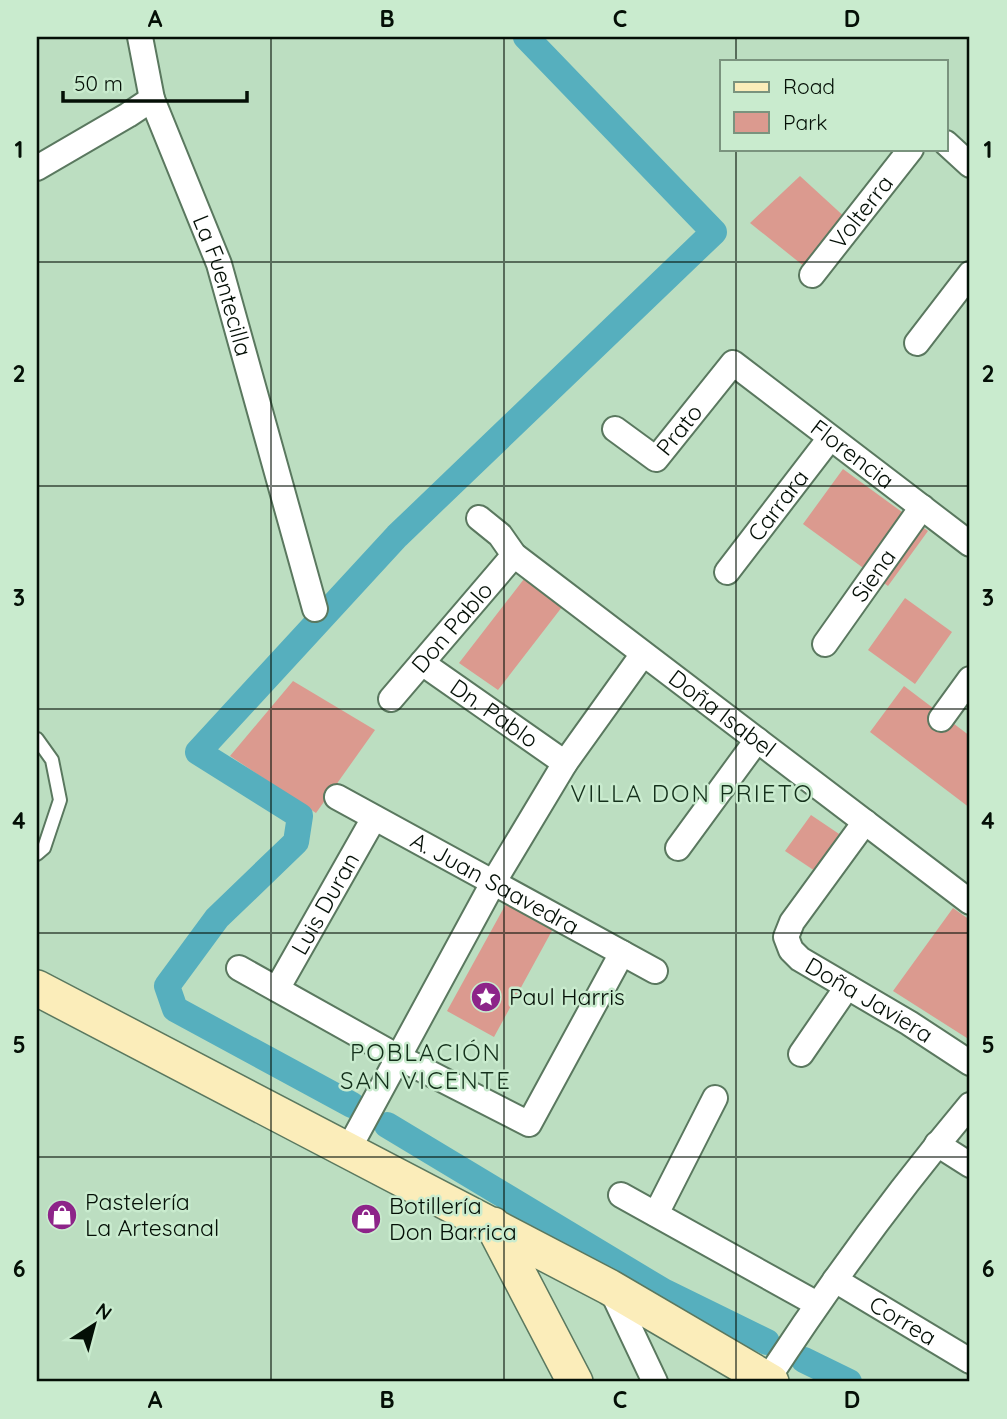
<svg xmlns="http://www.w3.org/2000/svg" width="1007" height="1419" viewBox="0 0 1007 1419" font-family="Quicksand,sans-serif">
<style>
.green{fill:#db9a8f}
.lines{fill:none;stroke-linecap:round;stroke-linejoin:round}
.canal{stroke:#56afbe;stroke-width:26}
.lane-casing{stroke:#5a785f;stroke-width:16}
.street-casing{stroke:#5a785f;stroke-width:28}
.secondary-casing{stroke:#5a785f;stroke-width:38}
.lane{stroke:#fff;stroke-width:12}
.street{stroke:#fff;stroke-width:24}
.secondary{stroke:#fbedba;stroke-width:35}
.grid{fill:none;stroke:#040f06;stroke-width:2;stroke-opacity:0.55}
.labels{text-anchor:middle;stroke-width:5;stroke-linejoin:round;paint-order:stroke}
.street-label{font-size:23px;fill:#040f06;stroke:#c9ebce}
.poi-label{font-size:23px;fill:#040f06;stroke:#c9ebce;text-anchor:start}
.neighbourhood-label{font-size:24px;letter-spacing:2px;fill:#14301b;stroke:#c9ebce}
.neatline{fill:none;stroke:#040f06;stroke-width:2.5}
.grid-label{font-size:23px;text-anchor:middle;font-weight:bold;fill:#040f06}
</style>
<rect width="100%" height="100%" fill="#bcdec1"/>
<path class="green" d="M800,176L848,220L805,267L750,223Z
M843,469L928,531L888,586L803,524Z
M524,579L562,607L498,690L459,663Z
M905,598L952,632L915,684L868,650Z
M293,681L375,730L316,813L230,756Z
M904,686L970,736V808L870,732Z
M811,815L854,844L827,879L785,851Z
M507,902L554,927L494,1037L447,1011Z
M953,908L970,920V1040L893,991Z"/>
<g class="lines">
<path class="canal" d="M352,1105L175,1009L167,986L217,918L296,842L300,816L198,752L397,536L714,232L526,37
M387,1125L663,1291L767,1342
M804,1360L849,1382"/>
<g class="lane-casing">
<path id="lane" d="M37,739L52,760L60,800L44,848L37,854"/>
</g>
<g class="street-casing">
<g id="street">
<path d="M140,37L152,99"/>
<path d="M946,143L970,165"/>
<path id="s1" d="M37,168L128,115L152,99L219,264L315,609"/>
<path id="s2" d="M812,275L911,149"/>
<path d="M917,343L970,274"/>
<path id="s3" d="M615,429L656,459L733,363L970,544"/>
<path id="s4" d="M479,518L500,535L514,555L970,902"/>
<path id="s5" d="M727,572L830,438"/>
<path id="s6" d="M825,644L922,507"/>
<path id="s7" d="M422,663L565,763"/>
<path id="s8" d="M391,699L514,555"/>
<path d="M941,719L970,679"/>
<path id="s9" d="M337,797L655,971"/>
<path id="s10" d="M865,822L792,922L786,937L791,950L800,959L909,1023L970,1063"/>
<path d="M678,848L757,740"/>
<path d="M239,968L398,1057L529,1124L622,953"/>
<path id="s11" d="M277,989L374,818"/>
<path d="M801,1054L847,987"/>
<path d="M937,1144L970,1165"/>
<path d="M348,1150L493,883L565,763L643,654"/>
<path d="M621,1195L817,1304"/>
<path d="M656,1214L715,1098"/>
<path id="s12" d="M835,1280L970,1361"/>
<path d="M610,1287L655,1382"/>
<path d="M767,1380C829,1285 897,1192 970,1105"/>
</g>
</g>
<g class="secondary-casing">
<path id="secondary" d="M37,988L609,1287L771,1382
M493,1225L575,1382"/>
</g>
<use href="#lane" class="lane"/>
<use href="#street" class="street"/>
<use href="#secondary" class="secondary"/>
</g>
<path class="grid" d="M271,37V1382M504,37V1382M736,37V61M736,149V1382M37,262H970M37,486H970M37,709H970M37,933H970M37,1157H970"/>
<defs>
<g id="sight-disc" transform="scale(1.575)"><circle r="9.5" fill="#8d2489" stroke="#c9ebce"/><path d="M0-6L1.8-2.2L6-1.7L2.9 1.2L3.7 5.4L0 3.3L-3.7 5.4L-2.9 1.2L-6-1.7L-1.8-2.2Z" fill="#fff"/></g>
<g id="shop-disc" transform="scale(1.575)"><circle r="9.5" fill="#8d2489" stroke="#c9ebce"/><path d="M-5-2.5h2.3a2.7 3.5 0 0 1 5.4 0H5L5.5 6h-11ZM-1.5-2.5h3a1.5 2.3 0 0 0-3 0Z" fill="#fff"/></g>
</defs>
<g fill-rule="evenodd">
<use href="#sight-disc" x="486" y="997"/>
<use href="#shop-disc" x="62" y="1215"/>
<use href="#shop-disc" x="366" y="1219"/>
</g>
<g class="labels">
<g class="street-label">
<text dy="8" stroke="none"><textPath href="#s2" startOffset="80">Volterra</textPath></text>
<text dy="8" stroke="none"><textPath href="#s1" startOffset="334">La Fuentecilla</textPath></text>
<text dy="8" stroke="none"><textPath href="#s3" startOffset="88">Prato</textPath></text>
<text dy="8" stroke="none"><textPath href="#s3" startOffset="324">Florencia</textPath></text>
<text dy="8" stroke="none"><textPath href="#s5" startOffset="84">Carrara</textPath></text>
<text dy="8" stroke="none"><textPath href="#s6" startOffset="84">Siena</textPath></text>
<text dy="8" stroke="none"><textPath href="#s8" startOffset="94">Don Pablo</textPath></text>
<text dy="8" stroke="none"><textPath href="#s7" startOffset="88">Dn. Pablo</textPath></text>
<text dy="8" stroke="none"><textPath href="#s4" startOffset="313">Doña Isabel</textPath></text>
<text dy="8" stroke="none"><textPath href="#s9" startOffset="180">A. Juan Saavedra</textPath></text>
<text dy="8" stroke="none"><textPath href="#s11" startOffset="98">Luis Duran</textPath></text>
<text dy="8" stroke="none"><textPath href="#s10" startOffset="247">Doña Javiera</textPath></text>
<text dy="8" stroke="none"><textPath href="#s12" startOffset="79">Correa</textPath></text>
</g>
<g class="poi-label">
<text x="509" y="1005">Paul Harris</text>
<text x="85" y="1210">Pastelería<tspan x="85" dy="26">La Artesanal</tspan></text>
<text x="389" y="1214">Botillería<tspan x="389" dy="26">Don Barrica</tspan></text>
</g>
<g class="neighbourhood-label">
<text x="692" y="802">VILLA DON PRIETO</text>
<text x="426" y="1061">POBLACIÓN<tspan x="426" dy="28">SAN VICENTE</tspan></text>
</g>
</g>
<rect width="1007" height="1419" fill="none" stroke="#c9ebce" stroke-width="77"/>
<rect x="720" y="60" width="228" height="91" fill="#c9ebce" stroke="#7a937e" stroke-width="2"/>
<rect x="734" y="82" width="35" height="10" fill="#fbedba" stroke="#7a937e" stroke-width="2"/>
<text x="783" y="94" font-size="21" fill="#040f06">Road</text>
<rect x="734" y="112" width="35" height="21" fill="#db9a8f" stroke="#7a937e" stroke-width="2"/>
<text x="783" y="130" font-size="21" fill="#040f06">Park</text>
<g transform="translate(94 1325) rotate(36)" stroke="#c9ebce" stroke-width="5" paint-order="stroke">
<path d="M0-5L12 26L0 18L-12 26Z" fill="#040f06"/>
<text y="-10" font-size="19" font-weight="bold" text-anchor="middle" fill="#040f06">N</text>
</g>
<path d="M63 91v10h184v-10" fill="none" stroke="#040f06" stroke-width="3.5"/>
<text x="74" y="91" font-size="21" fill="#040f06" stroke="#c9ebce" stroke-width="5" paint-order="stroke">50 m</text>
<rect x="38" y="38" width="930" height="1342" class="neatline"/>
<g class="grid-label">
<text x="155" y="27">A</text>
<text x="387" y="27">B</text>
<text x="620" y="27">C</text>
<text x="852" y="27">D</text>
<text x="19" y="158">1</text>
<text x="988" y="158">1</text>
<text x="19" y="382">2</text>
<text x="988" y="382">2</text>
<text x="19" y="606">3</text>
<text x="988" y="606">3</text>
<text x="19" y="829">4</text>
<text x="988" y="829">4</text>
<text x="19" y="1053">5</text>
<text x="988" y="1053">5</text>
<text x="19" y="1277">6</text>
<text x="988" y="1277">6</text>
<text x="155" y="1408">A</text>
<text x="387" y="1408">B</text>
<text x="620" y="1408">C</text>
<text x="852" y="1408">D</text>
</g>
</svg>
